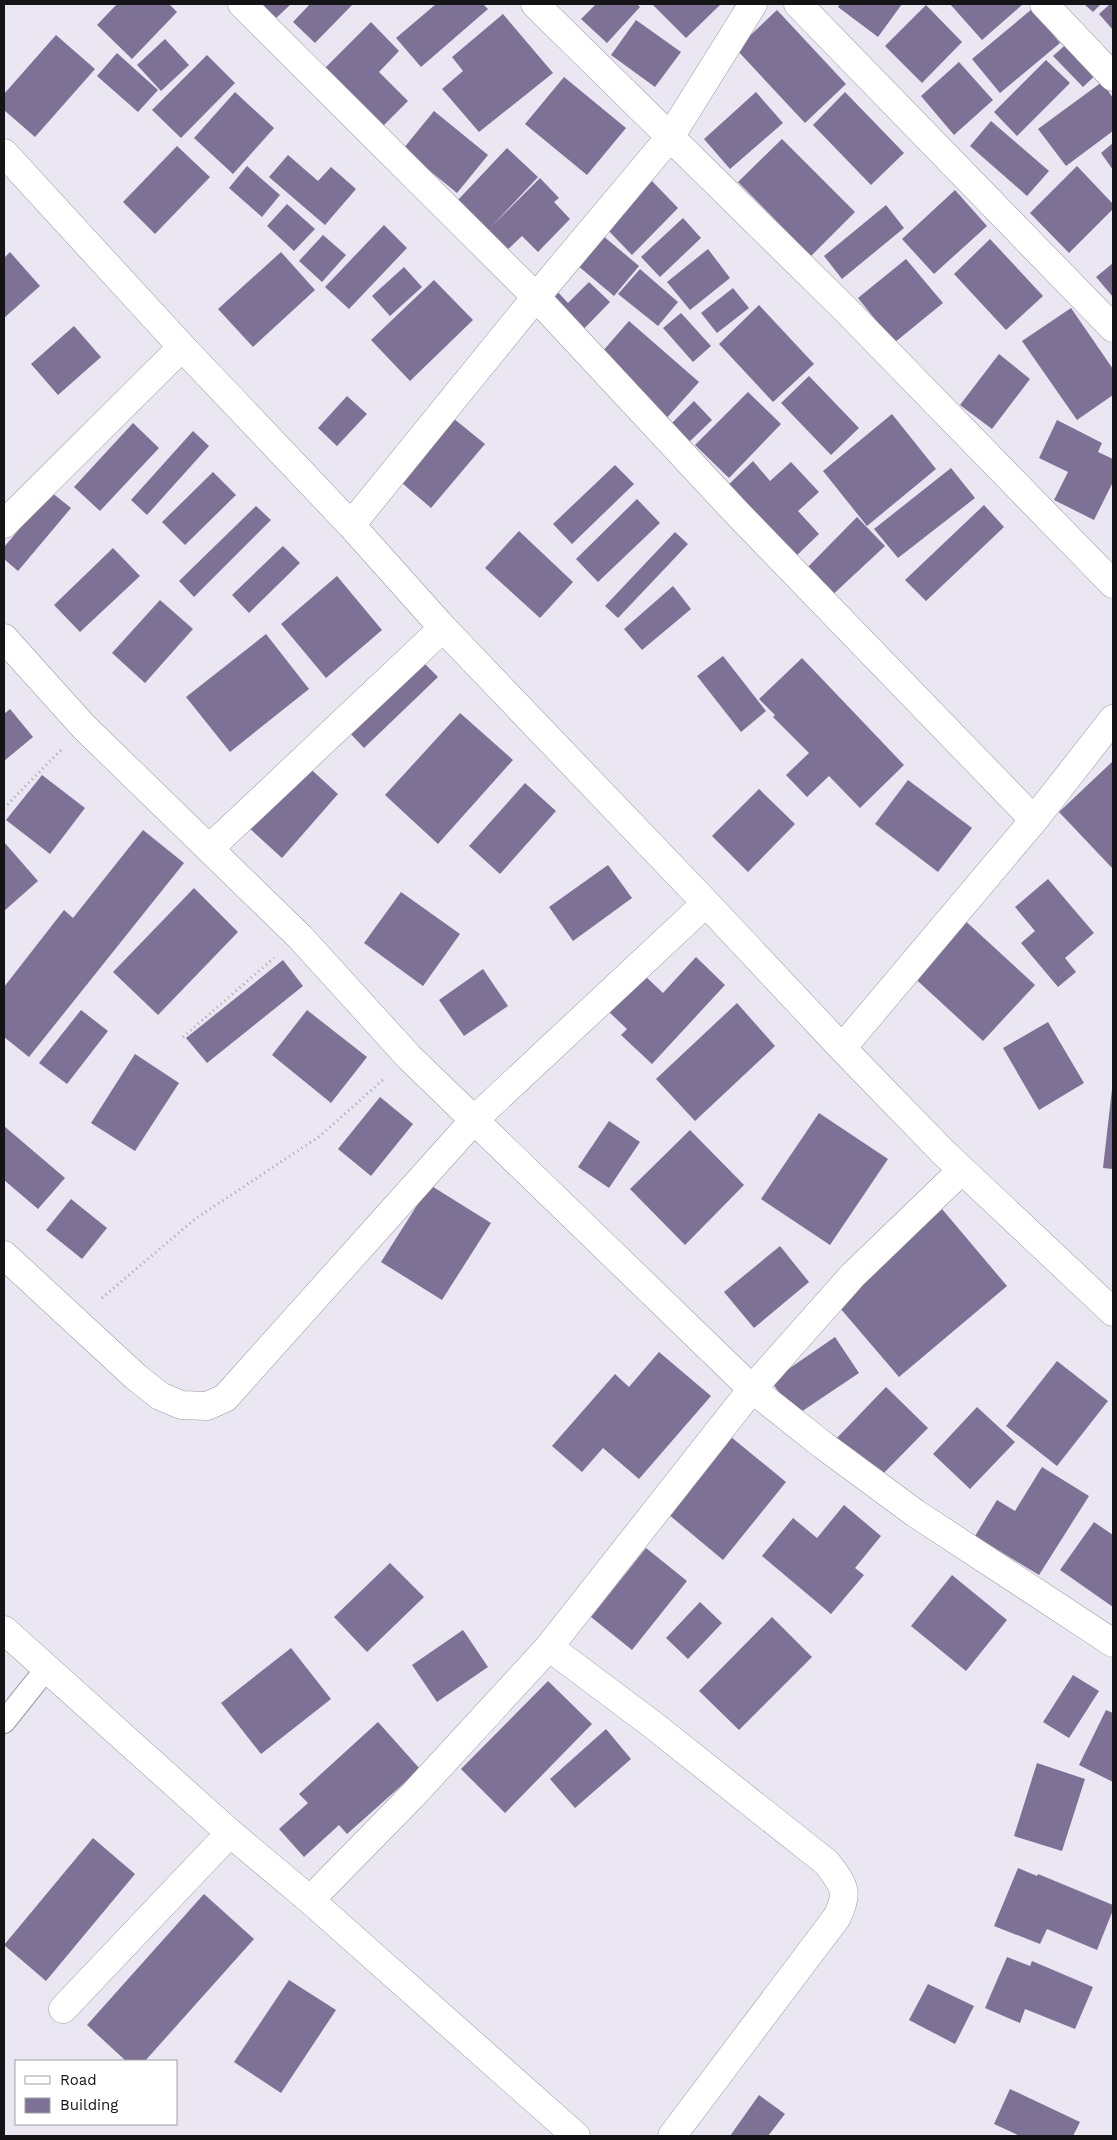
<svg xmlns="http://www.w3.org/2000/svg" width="1117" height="2140" font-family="'Work Sans',sans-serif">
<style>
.building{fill:#7d7196}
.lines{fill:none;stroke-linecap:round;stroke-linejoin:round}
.lane-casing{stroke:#9b98a2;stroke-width:24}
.street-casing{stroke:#9b98a2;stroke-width:29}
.path{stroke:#a4a2aa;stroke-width:3;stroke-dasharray:1 4;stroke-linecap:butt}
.lane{stroke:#fff;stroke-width:22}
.street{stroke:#fff;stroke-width:28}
</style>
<rect width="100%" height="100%" fill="#eae7f2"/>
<path class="building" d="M117 4H169L177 12 132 59 97 25Z
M257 4H291L273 21Z
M310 4H353L315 43 293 22Z
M436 4H483L488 9 421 67 396 38Z
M596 4H637L640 7 607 43 581 19Z
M652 4H721L686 38Z
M840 4H902L878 37 838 7Z
M950 4H1023L982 40Z
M1084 4H1101L1093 12Z
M1110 4H1113V30L1099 14Z
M926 5 962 42 922 83 885 46Z
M1032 9 1060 43 1000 93 972 59Z
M777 10 846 84 805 123 736 49Z
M503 14 553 73 479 132 442 89 463 71 452 57Z
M636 20 681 52 655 87 611 55Z
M371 22 399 51 379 72 408 101 382 127 324 69Z
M56 35 95 69 35 137 4 110V94Z
M165 39 189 65 161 91 137 65Z
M1072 39 1101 70 1083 87 1053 56Z
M117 53 158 90 138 112 97 76Z
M207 55 235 83 181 138 152 110Z
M1046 60 1070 83 1017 136 994 112Z
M959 62 993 100 954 135 921 96Z
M564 77 626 128 587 175 525 124Z
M1102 82 1113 98V131L1066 166 1038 129Z
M235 92 274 128 233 174 194 138Z
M756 92 783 123 730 169 704 139Z
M845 92 904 153 871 185 813 125Z
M434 111 488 155 457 193 403 149Z
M991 121 1049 171 1027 196 970 146Z
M782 139 855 212 811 256 738 182Z
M1113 143V170L1101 153Z
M177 146 210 177 155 234 123 202Z
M507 148 538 177 492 226 540 178 559 198 554 202 570 219 538 252 522 236 503 254 457 201Z
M288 155 318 181 331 167 356 189 325 225 269 177Z
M247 166 280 195 262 217 229 188Z
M1077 166 1113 204V209L1069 253 1030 213Z
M652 181 678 208 632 255 606 228Z
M955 190 987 226 934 274 902 239Z
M287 204 315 229 294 251 267 226Z
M886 205 904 228 842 279 824 256Z
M683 218 701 238 660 277 641 257Z
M384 225 407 248 349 309 325 287Z
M323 235 346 255 322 282 299 261Z
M602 235 639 266 614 296 577 265Z
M990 239 1043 296 1006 330 954 274Z
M708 249 730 278 690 310 667 282Z
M10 252 40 286 4 318V258Z
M281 252 315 290 253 347 218 309Z
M906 259 943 303 894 343 858 298Z
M1113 263V297L1096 277Z
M404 267 422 287 390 316 372 296Z
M640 269 678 302 658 326 618 294Z
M434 280 473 320 410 381 371 340Z
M589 282 610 302 575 338 542 304 556 290 568 303Z
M733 288 749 308 717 333 701 313Z
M759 305 814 364 773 402 719 344Z
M1071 308 1113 369V395L1077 420 1022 341Z
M681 313 711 346 693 362 663 328Z
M629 321 699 382 664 421 595 360Z
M74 326 101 357 58 395 31 364Z
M999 354 1030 379 992 429 960 405Z
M809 376 859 428 831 455 781 403Z
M748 392 781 424 729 478 695 445Z
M347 396 367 414 337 446 318 428Z
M694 401 712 420 687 444 669 426Z
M448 414 485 444 431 508 395 477Z
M892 414 936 469 867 526 823 471Z
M1057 420 1102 443 1098 452 1113 459V482L1094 520 1054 500 1068 472 1039 458Z
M133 423 159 448 100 511 74 487Z
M193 431 209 446 147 515 131 500Z
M753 461 770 481 791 462 819 492 798 511 819 534 792 560 725 488Z
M615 465 634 484 572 544 553 524Z
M951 468 975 498 898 558 874 529Z
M213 472 236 495 185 545 162 522Z
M51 492 71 508 18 571 4 559V547Z
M637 499 660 523 598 582 576 559Z
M984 505 1004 527 926 601 905 580Z
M256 506 271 520 194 597 179 581Z
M857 517 885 546 827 600 800 575Z
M519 531 573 582 540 618 485 568Z
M675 532 688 544 618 618 605 606Z
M283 546 300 563 249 613 232 595Z
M113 548 140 576 80 632 54 605Z
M337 576 382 630 326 678 281 624Z
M673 586 691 609 642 650 624 629Z
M160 600 193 629 145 683 112 653Z
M266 634 309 689 230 752 186 697Z
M723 656 766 711 741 732 697 676Z
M802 658 904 765 860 808 829 776 807 797 786 775 809 753 773 717 775 715 759 699Z
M422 661 438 677 364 748 349 732Z
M10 709 33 737 4 761V714Z
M460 713 513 760 438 844 385 795Z
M1113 761V869L1059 812Z
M304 763 338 794 282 858 248 827Z
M42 775 85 808 50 854 6 820Z
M908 780 972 828 938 872 875 824Z
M525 783 556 811 500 874 469 846Z
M759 789 795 824 748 872 712 836Z
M143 830 184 863 29 1057 4 1037V987L64 910 73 918Z
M4 842 38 881 4 911Z
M608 865 632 898 573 941 549 907Z
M1048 879 1094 933 1065 958 1076 972 1058 987 1021 943 1035 931 1015 907Z
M194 888 238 932 158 1015 113 972Z
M401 892 460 934 423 986 364 943Z
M960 916 1035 985 983 1041 908 972Z
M696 957 725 985 652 1064 621 1035 627 1029 609 1012 644 975 663 993Z
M283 960 303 986 207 1063 186 1038Z
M483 969 508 1006 464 1036 439 1000Z
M737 1003 775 1046 695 1121 656 1079Z
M81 1010 108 1031 67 1084 39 1063Z
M307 1010 367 1057 331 1103 272 1055Z
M1048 1022 1084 1083 1039 1110 1003 1048Z
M135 1054 179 1083 135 1151 91 1123Z
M1112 1089H1113V1169L1103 1168Z
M380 1097 413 1124 371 1176 338 1149Z
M819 1113 888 1159 830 1245 761 1199Z
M609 1121 640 1142 609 1188 578 1167Z
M4 1126 65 1178 38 1209 4 1180Z
M690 1130 744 1185 685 1245 630 1189Z
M430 1185 491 1223 442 1300 381 1262Z
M71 1199 107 1228 82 1259 46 1230Z
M942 1209 1007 1286 899 1377 834 1301Z
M780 1246 809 1282 754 1328 724 1292Z
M835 1337 859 1373 795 1416 771 1381Z
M659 1352 711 1396 639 1479 603 1448 582 1472 552 1446 615 1374 629 1387Z
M1057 1361 1108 1401 1057 1466 1006 1426Z
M886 1387 928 1428 877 1480 835 1440Z
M977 1407 1015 1442 970 1489 933 1454Z
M731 1437 786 1482 723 1560 668 1514Z
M1042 1467 1089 1496 1039 1575 975 1536 997 1500 1015 1511Z
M844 1505 881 1536 855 1568 864 1575 831 1614 762 1556 793 1518 817 1538Z
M1094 1522 1113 1535V1607L1060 1570Z
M646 1548 687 1581 632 1650 591 1617Z
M390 1563 424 1597 367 1652 334 1617Z
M952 1575 1007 1620 966 1671 911 1626Z
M700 1602 722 1623 688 1659 666 1638Z
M772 1617 812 1657 739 1730 699 1691Z
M463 1630 488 1667 437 1702 412 1665Z
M291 1648 331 1699 261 1754 221 1703Z
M1073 1675 1099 1691 1069 1738 1043 1722Z
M548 1681 592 1724 505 1813 461 1769Z
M1106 1710 1113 1713V1782L1079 1765Z
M378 1722 420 1769 347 1834 339 1825 304 1857 279 1829 308 1803 299 1794Z
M606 1729 631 1759 575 1808 550 1779Z
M1037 1763 1085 1779 1062 1851 1014 1836Z
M93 1838 135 1874 46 1981 4 1945Z
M1018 1868 1037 1876 1038 1874 1113 1905V1910L1097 1950 1047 1929 1040 1944 994 1926Z
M204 1894 254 1939 145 2061H126L87 2025Z
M1007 1957 1030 1966 1032 1961 1093 1987 1075 2029 1025 2009 1020 2023 985 2008Z
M289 1980 336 2010 281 2093 234 2062Z
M928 1984 974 2006 955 2044 909 2020Z
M1010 2089 1080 2122 1073 2136H1020L994 2124Z
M759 2095 785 2114 768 2136H730Z"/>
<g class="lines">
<g class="lane-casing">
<path id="lane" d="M4 1722 47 1668"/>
</g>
<g class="street-casing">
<path id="street" d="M242 4 536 297 736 512 1034 820
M535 4 846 310 1113 584
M798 4 1113 328
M1044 4 1113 77
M4 153 182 347 351 525 443 628 706 903 842 1048 943 1152 1113 1312
M4 524 182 347
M351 525 536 297 670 137 753 4
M4 638 84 727 300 937 409 1057 752 1389 824 1446 915 1513 1113 1643
M210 848 443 628
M842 1048 1034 820 1113 719
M4 1255 136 1377 160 1396 181 1405 207 1406 225 1398 475 1119 706 903
M4 1630 230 1833 310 1900 576 2136
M310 1900 413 1795 549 1647
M63 2009 230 1833
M672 2136 837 1917C850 1890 843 1885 827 1863L653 1725 549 1647 752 1389 853 1275 962 1170"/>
</g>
<path class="path" d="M4 808 61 750
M183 1037 274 958
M102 1298 195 1219 320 1136 385 1078"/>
<use href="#lane" class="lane"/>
<use href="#street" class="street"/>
</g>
<rect width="1117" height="2140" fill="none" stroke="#141316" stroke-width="10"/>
<rect x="15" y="2060" width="162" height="65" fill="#ffffff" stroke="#a1a1a2"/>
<rect x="25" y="2076" width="25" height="8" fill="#ffffff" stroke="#a1a1a2"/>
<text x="60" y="2085" font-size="15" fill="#141316">Road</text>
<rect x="25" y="2098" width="25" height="15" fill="#7d7196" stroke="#a1a1a2"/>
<text x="60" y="2110" font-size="15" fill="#141316">Building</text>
</svg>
